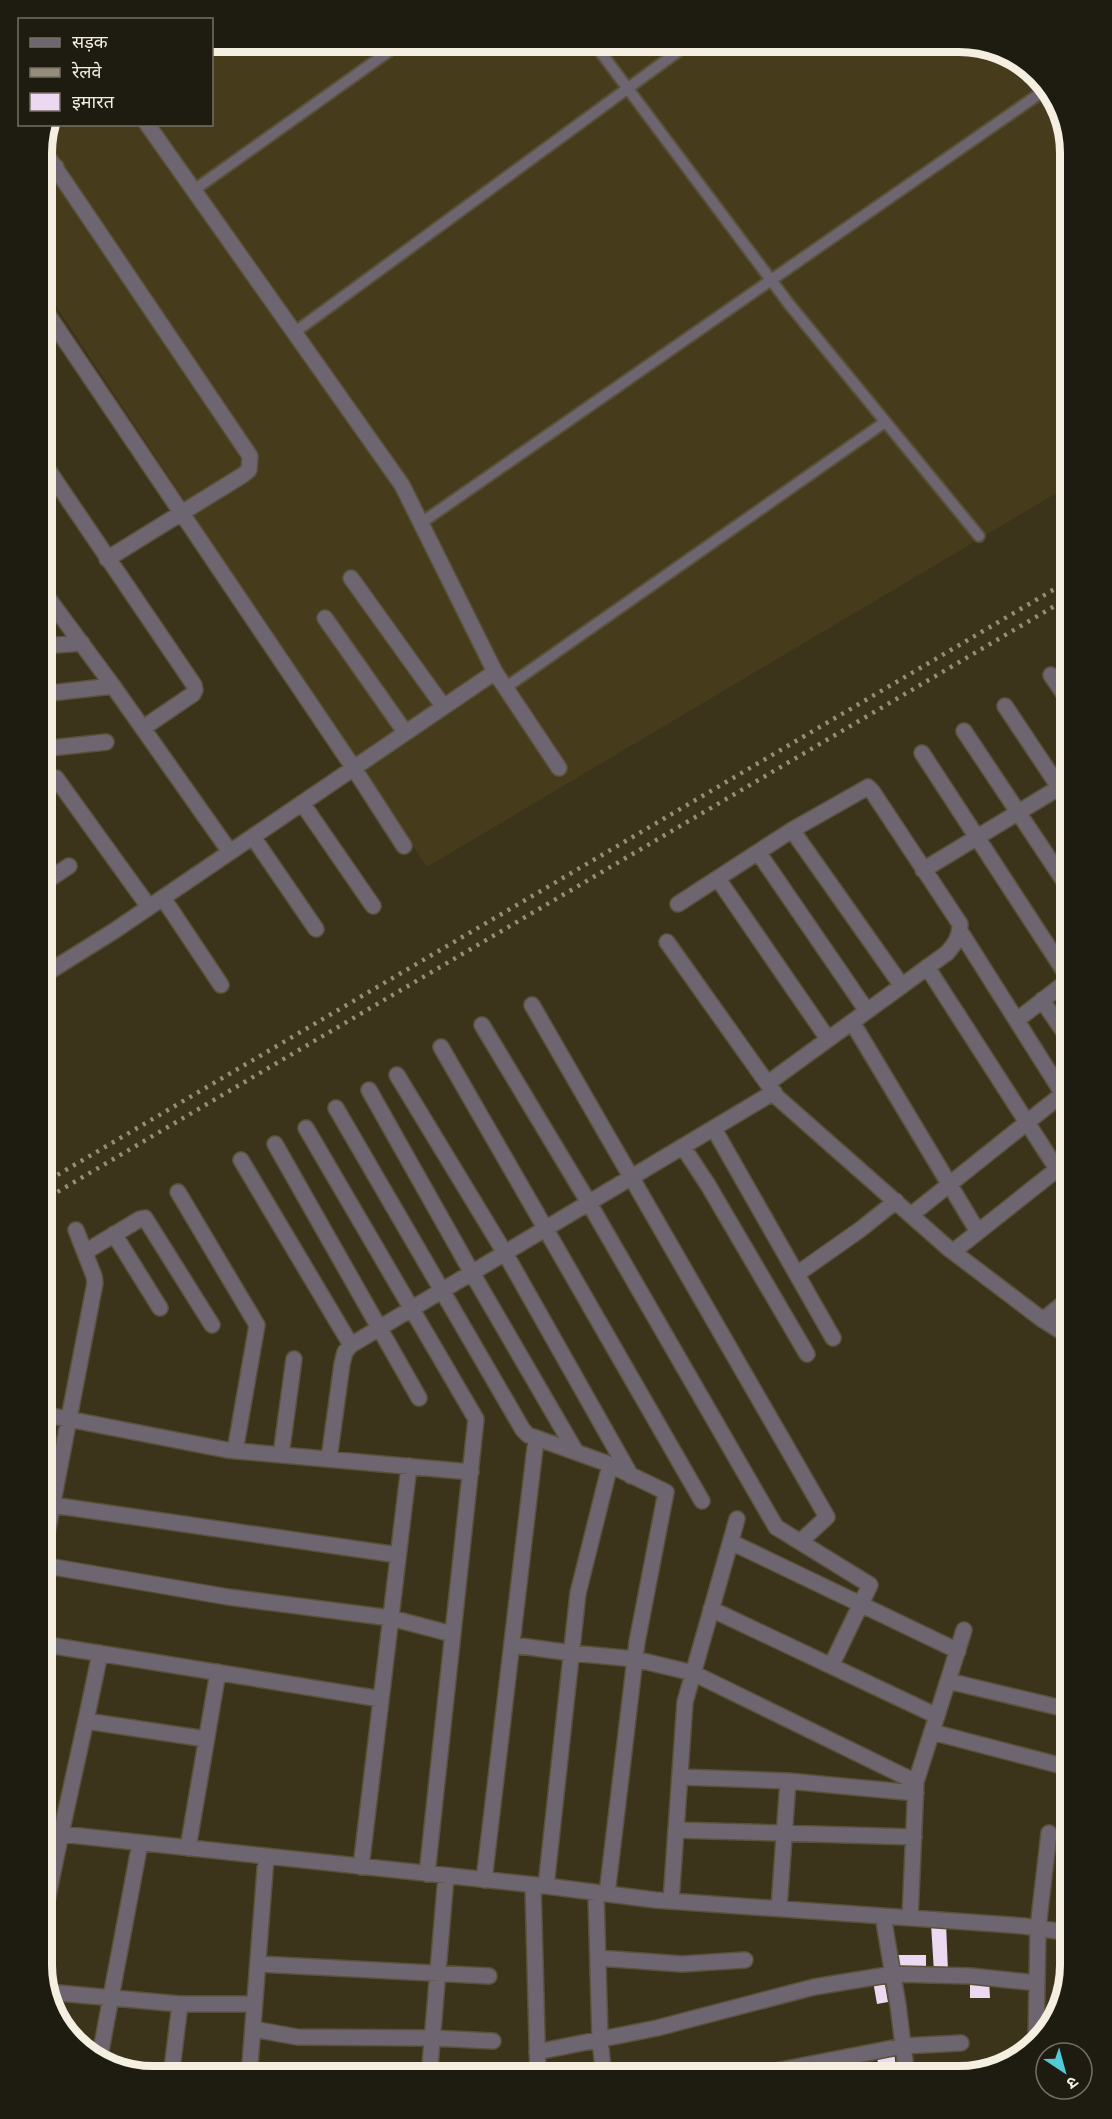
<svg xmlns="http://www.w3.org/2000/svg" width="1112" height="2119" font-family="'Alegreya Sans','Noto Sans Devanagari',sans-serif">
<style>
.built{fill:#463b1b}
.building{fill:#edd8f1}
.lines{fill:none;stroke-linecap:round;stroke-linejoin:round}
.service-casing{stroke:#59513a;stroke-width:14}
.minor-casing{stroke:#59513a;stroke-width:18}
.service{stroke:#6d656f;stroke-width:10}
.minor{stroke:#6d656f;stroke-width:15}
.rail{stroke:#948d79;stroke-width:4.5;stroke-dasharray:3 6;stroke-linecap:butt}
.rim{fill:none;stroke:#f4efe0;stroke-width:8}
</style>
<rect width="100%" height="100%" fill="#3b331a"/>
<path class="built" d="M212 42H966L1021 61 1061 110 1070 153V485L427 867 42 285V146L52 125 212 124Z"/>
<path class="building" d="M946 1923 948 1971 934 1972 931 1924Z
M1062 1940 1070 1941 1069 1967 1058 1966Z
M895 1955H926V1972L895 1973Z
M884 1979 888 2002 877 2004 873 1981Z
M970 1980H989L990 1998H970Z
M894 2051 897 2077H879L877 2053Z"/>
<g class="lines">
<g class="service-casing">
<path id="service" d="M593 42 789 304 979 536
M194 190 402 42
M295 332 691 42
M421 523 1045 90
M505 688 885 422"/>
</g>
<g class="minor-casing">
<path id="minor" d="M147 124 402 485 495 672 559 768
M42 148 250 456 249 470 243 475 107 559
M42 177 56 167
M42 306 353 767 404 846
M42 461 194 685 195 690 193 694 143 728
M351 578 443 706
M42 590 113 686 230 852
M325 618 405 732
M42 646 82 643
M1051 675 1070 703
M42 694 113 686
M1005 706 1059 787
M964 731 1070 890
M42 749 106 742
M922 753 1070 980
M56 778 149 907
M302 803 373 906
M792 830 902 986
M253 837 316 929
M758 852 867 1011
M923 870 1070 781
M718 879 828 1039
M42 884 69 866
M163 898 221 985
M678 904 792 830 868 787 872 791 960 924C960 937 955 944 947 953L768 1083
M960 931 1063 1094
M667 942 777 1097 948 1248 1043 1320 1070 1337
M927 967 1057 1169
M42 976 114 931 495 672
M1042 1000 1070 1041
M532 1005 827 1517 800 1542
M1017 1020 1070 979
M852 1022 978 1232
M482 1025 589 1203 776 1527 870 1585 831 1666
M441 1047 702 1501
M397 1075 505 1253 631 1476
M369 1090 472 1273 576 1452
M336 1108 523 1430 528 1435 606 1463 666 1492 637 1642 607 1894
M306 1128 476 1419 427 1874
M714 1129 833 1338
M275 1144 419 1398
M683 1147 708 1185 807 1354
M241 1160 351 1345
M178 1192 257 1325 235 1451
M911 1215 1070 1088
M114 1234 160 1308
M954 1251 1070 1159
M85 1252 140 1219 145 1218 212 1325
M797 1274 861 1229 896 1201
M1043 1320 1070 1298
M42 1414 227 1450 471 1472
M281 1455 294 1359
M329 1459 342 1364 345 1352 351 1345 774 1092
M52 1505 398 1555
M731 1542 958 1651
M42 1559 95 1283 94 1276 76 1230
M42 1565 228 1597 391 1618 452 1634
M711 1609 937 1716
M42 1644 381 1699
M513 1645 572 1653 635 1659 693 1673 916 1782
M948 1681 1070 1710
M86 1721 206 1739
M932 1732 1070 1768
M680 1777 788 1781 916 1793
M676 1830 914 1837
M42 1832 554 1887 655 1900 1024 1926 1070 1933
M188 1848 218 1672
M361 1867 409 1466
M484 1880 536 1439
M533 1885 538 2077
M546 1886 578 1593 610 1465
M596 1893 600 2040 604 2077
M671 1901 685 1702 737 1519
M779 1908 788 1781
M883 1916 898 2005 907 2077
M910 1918 916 1782 964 1630
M42 1927C59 1835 82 1744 100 1653
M598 1958 682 1964 745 1960
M258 1964 489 1976
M47 1992 180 2004H254
M253 2029 297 2037 433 2038 493 2041
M1036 2040 1038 1928 1049 1833
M537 2052 657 2028 814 1987 893 1974 971 1976 1037 1983
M99 2061 140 1843
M171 2077 180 2004
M249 2077 266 1857
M429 2077 446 1876
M745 2077 903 2046 961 2043"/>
</g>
<use href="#service" class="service"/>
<use href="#minor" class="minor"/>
<path class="rail" d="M42 1184 1070 580
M42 1201 1070 597"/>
</g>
<path d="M0 0H1112V2119H0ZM153 52H959A101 101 0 0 1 1060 153V1965A101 101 0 0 1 959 2066H153A101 101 0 0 1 52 1965V153A101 101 0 0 1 153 52Z" fill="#1e1b10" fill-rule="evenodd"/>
<path class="rim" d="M153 52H959A101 101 0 0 1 1060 153V1965A101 101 0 0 1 959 2066H153A101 101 0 0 1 52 1965V153A101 101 0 0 1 153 52Z"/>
<rect x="18" y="18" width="195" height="108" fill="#1e1b10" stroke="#747063" stroke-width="1.5"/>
<rect x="30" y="38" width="30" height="9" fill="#6d656f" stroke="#747063" stroke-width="1.5"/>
<text x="72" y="48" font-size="18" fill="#f4efe0">सड़क</text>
<rect x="30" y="68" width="30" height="9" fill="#948d79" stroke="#747063" stroke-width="1.5"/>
<text x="72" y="78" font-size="18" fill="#f4efe0">रेलवे</text>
<rect x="30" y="93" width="30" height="18" fill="#edd8f1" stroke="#747063" stroke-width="1.5"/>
<text x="72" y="108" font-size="18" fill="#f4efe0">इमारत</text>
<g transform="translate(1064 2071) rotate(144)"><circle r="28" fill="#1e1b10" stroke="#747063" stroke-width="1.5"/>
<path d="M0-4.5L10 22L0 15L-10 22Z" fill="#52cbd7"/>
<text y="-9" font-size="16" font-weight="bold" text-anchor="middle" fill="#f4efe0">उ</text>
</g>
</svg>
